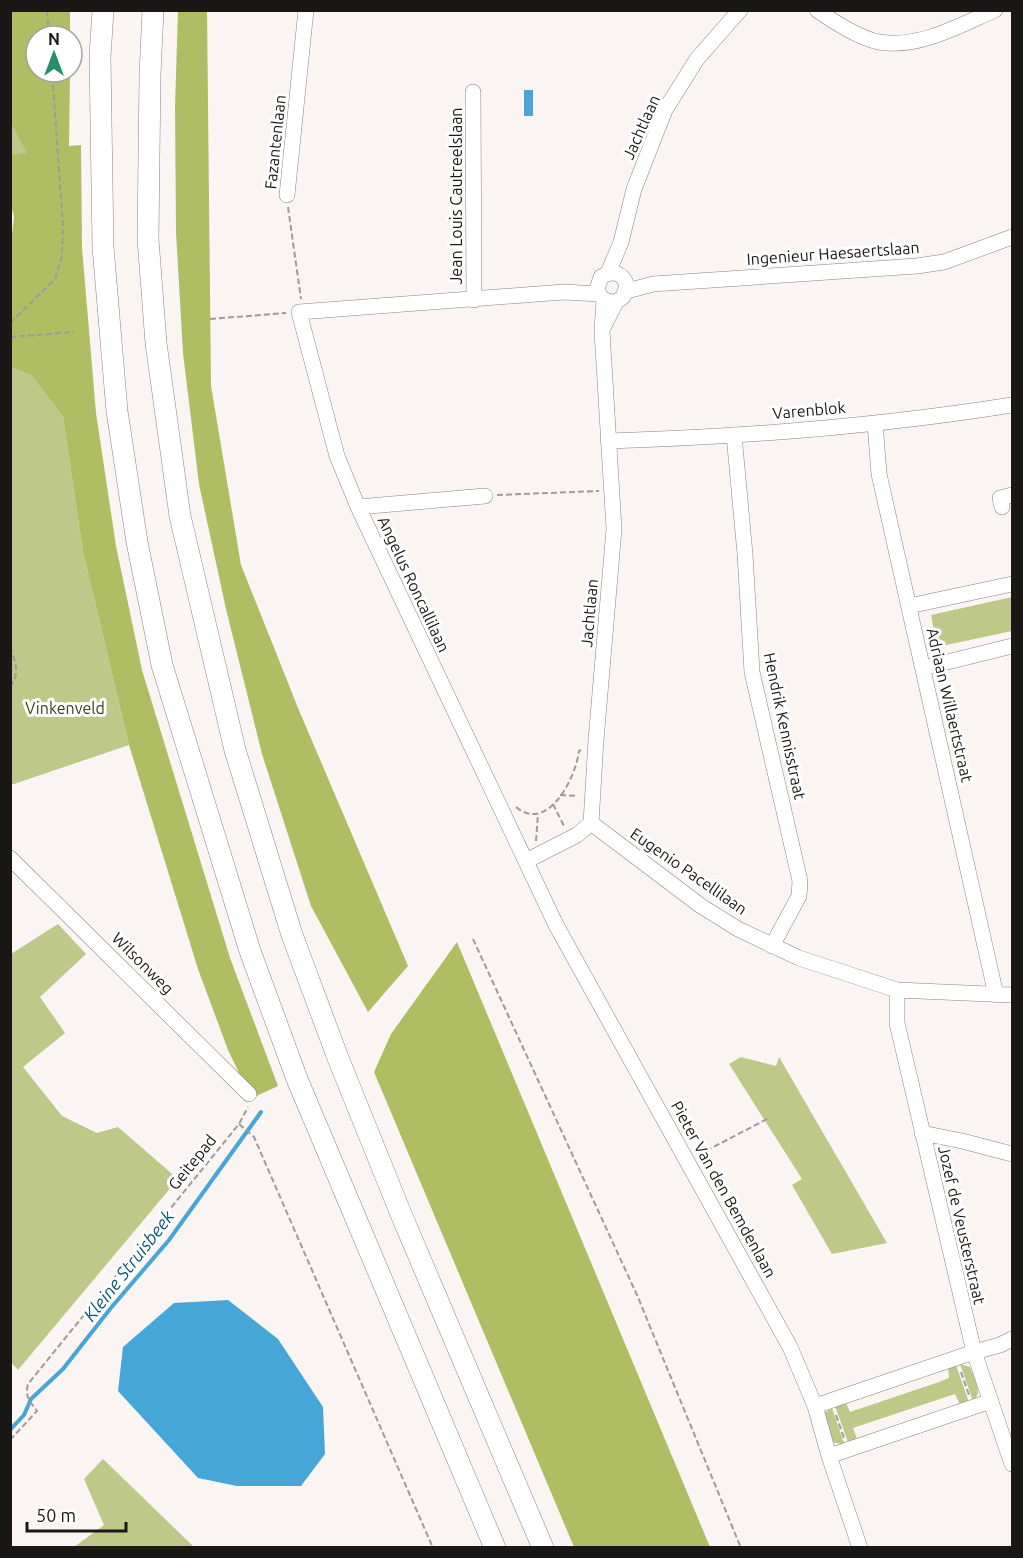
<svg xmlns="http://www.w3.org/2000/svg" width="1023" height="1558" font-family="Ubuntu,sans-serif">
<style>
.green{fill:#bec989}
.forest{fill:#afbd63}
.water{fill:#46a6d8}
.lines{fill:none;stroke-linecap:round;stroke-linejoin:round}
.stream{stroke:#46a6d8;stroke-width:4}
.minor-casing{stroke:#898482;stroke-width:16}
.highway-casing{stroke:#898482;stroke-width:22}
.path{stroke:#a09b9a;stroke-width:2;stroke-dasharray:6 3;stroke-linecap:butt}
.minor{stroke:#fff;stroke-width:15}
.highway{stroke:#fff;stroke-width:21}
.labels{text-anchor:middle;stroke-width:6;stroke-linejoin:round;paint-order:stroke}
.street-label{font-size:16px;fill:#1a1817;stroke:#fff}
.park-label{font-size:16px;fill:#3b401a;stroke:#fff}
.water-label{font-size:18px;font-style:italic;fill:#0e597b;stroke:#fff}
</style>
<rect width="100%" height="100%" fill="#faf4f2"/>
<path class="green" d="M11 124 28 154 11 155Z
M11 368 31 375 63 417 83 552 129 745 11 785Z
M1012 597V631L937 647 931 615Z
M58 924 86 954 40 997 65 1033 23 1067 62 1116 97 1133 118 1127 178 1179 18 1370 10 1361 11 954Z
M741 1057 776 1066 779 1057 887 1243 832 1254 792 1185 802 1179 729 1064Z
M960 1364 970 1367C974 1378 984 1392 973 1401Z
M956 1365 969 1402 960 1405 955 1394 853 1428 857 1439 848 1442 835 1406 846 1403 850 1412 939 1382 949 1378 948 1367Z
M832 1408 844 1443 841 1444 832 1442 824 1413Z
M103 1459 194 1547H74L104 1525 84 1479Z"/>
<path class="forest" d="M11 11H70V36H36V72H70L69 146 81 145 82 248 96 413 116 546 142 670 230 958 278 1086 254 1097 245 1085 228 1050 198 969 129 745 83 552 63 417 31 375 11 368 10 254 14 216 11 206V155L27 153 11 124Z
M178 11H207L211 386 241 565 298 708 408 966 368 1012 311 906 262 754 226 609 199 484 183 353 176 232 175 107Z
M457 942 710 1547H574L374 1072 391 1034Z"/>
<path class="water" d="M524 90H533V116H524Z
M228 1300 278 1339 323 1407 325 1454 301 1486H237L198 1478 118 1391 123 1347 174 1303Z"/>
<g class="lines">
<path class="stream" d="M10 1430 24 1415 31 1399 63 1369 110 1309 169 1240 261 1112"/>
<g class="minor-casing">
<path id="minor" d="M817 10C832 21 861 39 879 42 919 49 960 25 995 10
M473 92 474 300
M287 195 306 10
M608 273 621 242 634 189 665 110 697 59 740 10
M627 291 653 284 917 266 944 262 1012 237
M599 294 564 292 299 312 337 456 358 507 556 925 790 1347 815 1406 829 1456 860 1548
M604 326 616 302 623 297 627 286C623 272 612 270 601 277L597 289C600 299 606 302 616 302
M875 423 879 474 996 995
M734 435 745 554 752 672 800 881 799 896 772 946
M608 441C743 437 879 426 1012 405
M358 507 485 496
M1002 507 1000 498 1012 495
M909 606 1012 584
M923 668 1012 646
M591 823 701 906 738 929 799 958 897 990 1012 995
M10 858 249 1094
M526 861 577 835 591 823 596 740 614 529 602 331 604 300
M897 990V1023L974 1352 1012 1464
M922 1133 962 1141 1012 1154
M815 1406 974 1352 1000 1345 1012 1339
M829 1456 991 1401"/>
</g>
<g class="highway-casing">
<path id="highway" d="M103 10 100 57 103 247 117 411 137 542 162 665 250 951 297 1079 495 1548
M153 10 150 75 148 239 156 343 180 516 235 750 292 935 338 1058 401 1214 543 1548"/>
</g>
<path class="path" d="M47 10 49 36
M288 207 301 299
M210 319 286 313
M10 323 55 279 62 256 63 225 52 72
M10 337 74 332
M497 495 599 491
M10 647C15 660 21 675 10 686
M560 795 578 796
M553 804 564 826
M516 807C548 834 576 777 579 751L581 750
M536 841 538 814
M473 939 637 1295 741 1548
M239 1124 254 1137 433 1548
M698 1155 769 1118
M961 1372 969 1395
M836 1415 844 1438
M10 1440 37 1411C29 1400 25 1397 28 1384L239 1124 248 1107"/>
<use href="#minor" class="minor"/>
<use href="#highway" class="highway"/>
</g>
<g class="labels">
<g class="street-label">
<text transform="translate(641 127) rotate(-66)" y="6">Jachtlaan</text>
<text transform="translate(275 142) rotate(-84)" y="6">Fazantenlaan</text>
<text transform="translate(456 196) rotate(-90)" y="6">Jean Louis Cautreelslaan</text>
<text transform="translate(833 253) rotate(-4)" y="6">Ingenieur Haesaertslaan</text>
<text transform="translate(809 410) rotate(-5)" y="6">Varenblok</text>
<text transform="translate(414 584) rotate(65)" y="6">Angelus Roncallilaan</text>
<text transform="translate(589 613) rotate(-85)" y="6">Jachtlaan</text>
<text transform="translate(950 705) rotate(77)" y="6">Adriaan Willaertstraat</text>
<text transform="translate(785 726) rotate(78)" y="6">Hendrik Kennisstraat</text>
<text transform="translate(689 871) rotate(35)" y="6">Eugenio Pacellilaan</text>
<text transform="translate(143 963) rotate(45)" y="6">Wilsonweg</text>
<text transform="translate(192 1162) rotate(-51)" y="6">Geitepad</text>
<text transform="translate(724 1189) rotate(61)" y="6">Pieter Van den Bemdenlaan</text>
<text transform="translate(962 1225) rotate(77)" y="6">Jozef de Veusterstraat</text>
</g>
<g class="park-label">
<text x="65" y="714">Vinkenveld</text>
</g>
<g class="water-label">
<text transform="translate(129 1266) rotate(-52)" y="6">Kleine Struisbeek</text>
</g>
</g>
<rect width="1023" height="1558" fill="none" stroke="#1a1817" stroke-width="24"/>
<g transform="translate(54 54)"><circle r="28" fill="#ffffff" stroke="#a3a3a2" stroke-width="1.5"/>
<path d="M0-4.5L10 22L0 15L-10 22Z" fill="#288e6a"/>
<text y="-9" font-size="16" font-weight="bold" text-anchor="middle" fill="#1a1817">N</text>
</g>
<path d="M27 1522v9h99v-9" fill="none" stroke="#1a1817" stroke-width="3"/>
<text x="36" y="1522" font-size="18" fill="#1a1817" stroke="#ffffff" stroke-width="4.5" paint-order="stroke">50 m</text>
</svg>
